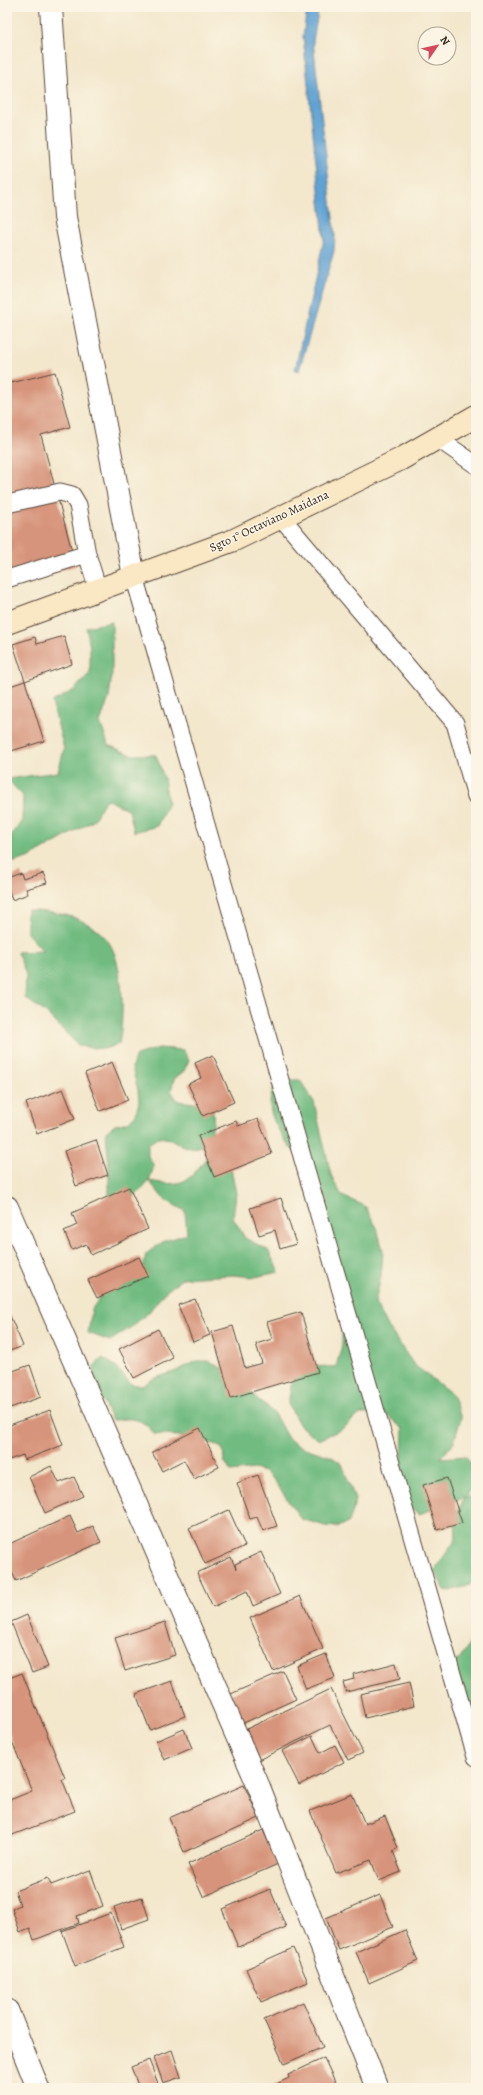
<svg xmlns="http://www.w3.org/2000/svg" width="483" height="2095" font-family="Alegreya,serif">
<style>
.forest{fill:#71bb81;stroke:#567250}
.water{fill:#5fa2d3;stroke:#4d6678}
.building{fill:#d7947b}
.lines{fill:none;stroke-linecap:round;stroke-linejoin:round}
.lane-casing{stroke:#574638;stroke-width:19}
.street-casing{stroke:#574638;stroke-width:24}
.secondary-casing{stroke:#574638;stroke-width:24}
.lane{stroke:#fff;stroke-width:17}
.street{stroke:#fff;stroke-width:22}
.secondary{stroke:#fae7c3;stroke-width:22}
.labels{text-anchor:middle;stroke-width:3;stroke-linejoin:round;paint-order:stroke}
.street-label{font-size:12px;fill:#3b2a1e;stroke:#fcf5e5}
</style>
<rect width="100%" height="100%" fill="#fcf5e5"/>
<filter id="ink" filterUnits="userSpaceOnUse"><feTurbulence type="fractalNoise" baseFrequency=".025" numOctaves="2"/><feDisplacementMap in="SourceGraphic" scale="8" xChannelSelector="R" yChannelSelector="G"/><feConvolveMatrix kernelMatrix="1 2 1 2 8 2 1 2 1" color-interpolation-filters="sRGB"/></filter>
<filter id="wash" filterUnits="userSpaceOnUse"><feTurbulence type="fractalNoise" baseFrequency=".012" numOctaves="4" result="noise"/><feDisplacementMap in="SourceGraphic" scale="16" xChannelSelector="R" yChannelSelector="G"/><feGaussianBlur stdDeviation="0.9" result="paint"/><feColorMatrix in="noise" values="0 0 0 0 0 0 0 0 0 0 0 0 0 0 0 0 0 1.4 0 .05"/><feComposite in="paint" operator="in"/></filter>
<g filter="url(#wash)">
<rect width="100%" height="100%" fill="#f3e7cc"/>
<path class="forest" d="M112 622V673L109 698 100 722 108 745 132 755H156L164 778 168 803 157 826 134 832 129 810 106 799 93 821 30 857 8 864 9 840 22 820 23 796 7 779 58 772 64 749 52 702 74 690 90 673V648L86 627Z
M27 910C42 912 60 912 75 918 89 923 106 934 112 948 124 973 124 1018 119 1044L104 1049 79 1046 45 1012 25 998 26 974 17 952 43 951 27 933Z
M159 1048 183 1050 189 1060 184 1071 174 1079 171 1091 178 1101 203 1104 213 1112C214 1126 212 1134 203 1146L192 1148 181 1145 171 1139 159 1137 148 1144V1156L154 1166 149 1181C182 1187 187 1184 207 1157L231 1168 236 1193 233 1218 245 1238 268 1250 279 1272 255 1277 232 1275 183 1278 164 1293 149 1312 130 1328 110 1341 88 1333 92 1309 105 1289 141 1277 146 1254 164 1241 187 1234 185 1211 164 1199 149 1181C133 1200 133 1198 109 1197V1167L106 1132 115 1125 128 1122 136 1114 139 1102 138 1090 132 1067 136 1055Z
M276 1080H300L314 1102 331 1175 342 1196 365 1206 377 1228 383 1251 381 1277 375 1302 386 1324 414 1365 452 1394 461 1418 454 1442 441 1458 465 1456C479 1475 479 1477 466 1497L476 1498V1577L470 1585 446 1592 434 1571 456 1539 455 1517 465 1497 419 1514 400 1501C400 1477 403 1453 403 1429L386 1414H360L342 1429 319 1440 300 1426 288 1404 292 1381 312 1366 336 1367 342 1345V1320L303 1162C290 1148 269 1122 270 1102 271 1095 274 1087 276 1080Z
M103 1358 114 1365 131 1384 142 1386 153 1379 176 1371 197 1361H210L231 1374 249 1389 257 1399 267 1406 275 1415 287 1437 296 1445 332 1457 342 1464 355 1499 353 1511 348 1523 337 1527 325 1526 301 1519 274 1480 265 1472 254 1469 231 1472 224 1461 223 1449C203 1436 176 1436 154 1434 142 1417 131 1417 112 1421L93 1379 94 1366Z
M476 1634V1767L466 1718 448 1676Z"/>
<path class="water" d="M307 7H319L313 41 335 236 334 251 299 371 295 370 324 239 303 36Z"/>
<g id="blocks">
<path class="building" d="M55 372 70 427 41 435 76 566 7 584V384Z
M64 636 72 664 25 681 13 644 35 637 37 644Z
M25 681 44 741 11 751 7 737V687Z
M21 873 23 879 43 873 47 883 26 889 28 894 12 900 7 885V878Z
M213 1055 234 1102 203 1116 188 1084 201 1078 195 1063Z
M112 1062 128 1100 100 1111 85 1073Z
M63 1089 75 1119 37 1134 26 1103Z
M258 1119 272 1154 214 1177 198 1136 236 1121 238 1126Z
M96 1140 108 1175 76 1186 64 1151Z
M129 1187 148 1229 91 1255 86 1244 72 1250 64 1231 77 1225 72 1213Z
M281 1198 296 1244 280 1249 275 1230 259 1235 250 1208Z
M139 1257 148 1276 97 1298 88 1280Z
M195 1299 210 1335 193 1342 178 1305Z
M7 1309 23 1346 7 1352Z
M301 1312 318 1372 231 1398 212 1332 233 1326 245 1368 262 1363 256 1344 272 1339 267 1322Z
M158 1329 173 1358 134 1378 119 1349Z
M30 1365 41 1397 7 1409V1373Z
M50 1410 63 1445 24 1460 23 1455 9 1460 7 1455V1426Z
M200 1428 219 1467 194 1479 184 1460 162 1471 152 1452Z
M51 1466 59 1483 74 1477 83 1496 45 1513 29 1477Z
M258 1475 277 1526 263 1531 257 1517 250 1519 237 1483Z
M447 1478 462 1523 437 1530 423 1485Z
M229 1510 245 1546 205 1564 189 1528Z
M70 1516 78 1533 93 1526 101 1542 16 1581 7 1562V1545Z
M261 1552 280 1594 253 1606 247 1591 213 1607 197 1573 231 1557 236 1569 235 1564Z
M300 1596 323 1649 273 1671 250 1618Z
M27 1615 48 1667 32 1673 11 1622Z
M165 1622 175 1655 125 1671 115 1638Z
M326 1654 335 1678 306 1689 297 1666Z
M396 1663 400 1679 346 1692 343 1682 354 1679 353 1674Z
M283 1671 296 1699 237 1726 224 1697Z
M22 1673 65 1778 62 1779 75 1811 7 1837V1801L32 1791 7 1729V1679Z
M172 1681 185 1716 150 1730 136 1694Z
M409 1683 414 1706 365 1718 360 1694Z
M331 1689 363 1753 348 1760 330 1725 252 1763 238 1733Z
M184 1729 192 1748 164 1760 156 1741Z
M312 1736 320 1753 335 1745 344 1762 299 1785 282 1751Z
M244 1785 259 1818 184 1852 169 1818Z
M352 1794 365 1824 385 1816 398 1848 393 1851 401 1872 379 1881 371 1860 336 1873 310 1811Z
M263 1830 278 1864 203 1897 188 1864Z
M90 1870 103 1906 77 1916 79 1923 34 1940 30 1928 20 1932 12 1909 20 1905 15 1891 48 1878 51 1885Z
M270 1889 286 1927 238 1947 222 1909Z
M380 1895 393 1927 339 1950 326 1918Z
M142 1897 149 1919 121 1929 114 1907Z
M111 1913 124 1947 75 1966 62 1931Z
M405 1930 418 1961 369 1983 356 1952Z
M293 1948 308 1982 261 2002 246 1969Z
M303 2002 323 2047 284 2064 264 2020Z
M172 2050 181 2077 163 2083 154 2057Z
M324 2058 338 2088H268L289 2078 288 2075Z
M149 2060 159 2086 139 2088 131 2067Z"/>
</g>
</g>
<g filter="url(#ink)">
<use href="#blocks" fill-opacity="0" stroke="#574638" stroke-width="1"/>
<g class="lines">
<g class="lane-casing">
<path id="lane" d="M437 438 476 465
M7 504 60 492 72 495 78 505 87 554
M281 517 455 723 476 796
M134 576 476 1757
M7 579 87 554 98 590"/>
</g>
<g class="street-casing">
<path id="street" d="M51 7 65 217 134 576
M7 1207 259 1787 377 2088
M7 2010 38 2088"/>
</g>
<g class="secondary-casing">
<path id="secondary" d="M7 623 234 540 401 459 476 416"/>
</g>
<use href="#lane" class="lane"/>
<use href="#street" class="street"/>
<use href="#secondary" class="secondary"/>
</g>
</g>
<g class="labels">
<g class="street-label">
<text transform="translate(269 521) rotate(-25)" y="4">Sgto 1° Octaviano Maidana</text>
</g>
</g>
<rect width="483" height="2095" fill="none" stroke="#fcf5e5" stroke-width="24"/>
<g transform="translate(437 46) rotate(56)"><circle r="19" fill="#fcf5e5" stroke="#afa495"/>
<path d="M0-3L7 15L0 10L-7 15Z" fill="#d1495b"/>
<text y="-6" font-size="11" font-weight="bold" text-anchor="middle" fill="#3b2a1e">N</text>
</g>
</svg>
